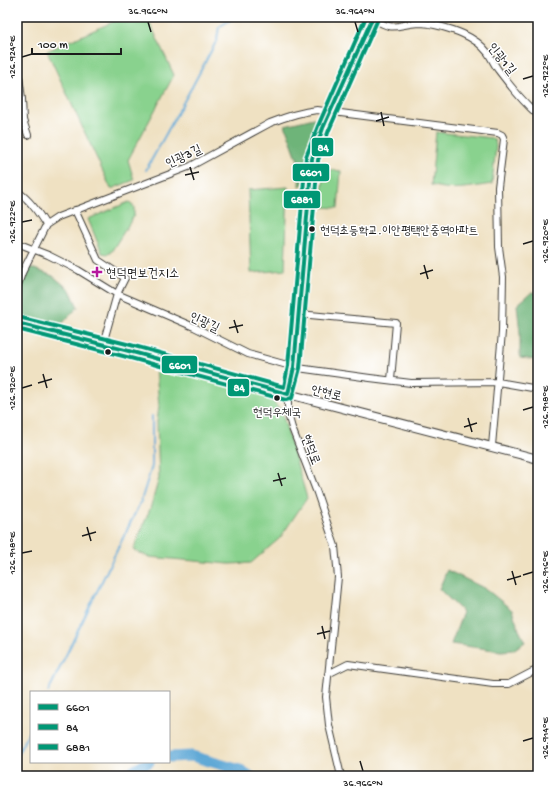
<svg xmlns="http://www.w3.org/2000/svg" width="555" height="793" font-family="'Gochi Hand','Poor Story',sans-serif">
<style>
.green{fill:#89d28e;stroke:#527755}
.forest{fill:#6eb479;stroke:#45684a}
.lines{fill:none;stroke-linecap:round;stroke-linejoin:round}
.stream{stroke:#5fa8d6;stroke-width:2}
.river{stroke:#5fa8d6;stroke-width:11}
.minor-casing{stroke:#3c3a35;stroke-width:8}
.major-casing{stroke:#3c3a35;stroke-width:10}
.minor{stroke:#fff;stroke-width:6}
.major{stroke:#fff;stroke-width:8}
.bus-1-casing{stroke:#fff;stroke-width:7}
.bus-2-casing{stroke:#fff;stroke-width:7}
.bus-3-casing{stroke:#fff;stroke-width:7}
.bus-1{stroke:#009775;stroke-width:4}
.bus-2{stroke:#009775;stroke-width:4}
.bus-3{stroke:#009775;stroke-width:4}
.ticks{fill:none;stroke:#1c1c1c;stroke-width:1.5}
.bus-dot{fill:#1c1c1c;stroke:#fff;stroke-width:1.5}
.poi-dot{fill:#b5179e;stroke:#fff;stroke-width:1.5}
.labels{text-anchor:middle;stroke-width:3;stroke-linejoin:round;paint-order:stroke}
.bus-label{font-size:12px;fill:#1c1c1c;stroke:#fff;text-anchor:start}
.street-label{font-size:13px;fill:#1c1c1c;stroke:#fff}
.poi-label{font-size:13px;fill:#1c1c1c;stroke:#fff;text-anchor:start}
.line-badge{stroke:#fff;stroke-width:1.5}
.badge-label{font-size:11px;text-anchor:middle;font-weight:bold;fill:#fff}
.neatline{fill:none;stroke:#1c1c1c;stroke-width:1.5}
.ticks-label{font-size:10px;text-anchor:middle;fill:#1c1c1c}
</style>
<rect width="100%" height="100%" fill="#fff"/>
<filter id="ink" filterUnits="userSpaceOnUse"><feTurbulence type="fractalNoise" baseFrequency=".025" numOctaves="2"/><feDisplacementMap in="SourceGraphic" scale="8" xChannelSelector="R" yChannelSelector="G"/><feConvolveMatrix kernelMatrix="1 2 1 2 8 2 1 2 1" color-interpolation-filters="sRGB"/></filter>
<filter id="wash" filterUnits="userSpaceOnUse"><feTurbulence type="fractalNoise" baseFrequency=".012" numOctaves="4" result="noise"/><feDisplacementMap in="SourceGraphic" scale="16" xChannelSelector="R" yChannelSelector="G"/><feGaussianBlur stdDeviation="0.9" result="paint"/><feColorMatrix in="noise" values="0 0 0 0 0 0 0 0 0 0 0 0 0 0 0 0 0 1.4 0 .05"/><feComposite in="paint" operator="in"/></filter>
<g filter="url(#wash)">
<rect width="100%" height="100%" fill="#efe1c2"/>
<path class="green" d="M124 17H147L174 75 128 160 134 180 111 189 47 51Z
M436 132 492 138 495 141 496 146 492 184C471 187 451 192 431 185Z
M324 169 341 171 338 208 321 207Z
M288 187 285 270 251 273 248 190Z
M129 202 131 203 134 207V216L111 252 108 254 102 253 88 219Z
M166 368 269 396 282 413 307 498 280 538 251 563 229 564 149 557 133 550 150 509 159 478 157 422 159 406 156 369Z"/>
<path class="forest" d="M314 118 318 121C311 140 307 152 306 171 305 177 305 181 301 186H299L300 166 285 125Z
M29 267 53 276 70 290 78 307 58 328 20 318C12 308 25 279 29 267Z
M532 292 538 293V360L520 358V333L517 305Z
M447 570 486 589 512 610 519 630 525 642 513 650 501 651 451 644 463 612 439 589Z"/>
<g class="lines">
<path class="stream" d="M146 170 193 85 217 40 219 27 235 17
M48 692 141 501 152 466V416
M17 755 31 728"/>
<path class="river" d="M169 757 192 756 240 770 250 776
M124 776 149 762"/>
</g>
</g>
<g filter="url(#ink)">
<g class="lines">
<g class="minor-casing">
<path id="minor" d="M372 18C395 33 396 24 419 23 431 23 452 29 463 34 472 38 482 45 488 53 492 59 495 66 499 71 511 87 523 102 538 115
M17 61 22 99 23 120 28 135
M17 191C30 200 38 212 46 225
M75 210 98 260 125 278 117 294 103 344
M17 243 48 255 78 270 117 294 194 327 248 354 298 368 370 378 411 383 498 382 538 389
M17 288 22 273 46 225 58 217 191 166 270 123C285 117 300 112 317 110L498 133 502 135 504 139 498 187 499 247 503 277 502 332 492 446
M299 314 396 323 391 380
M328 674 348 664 493 684H509L538 669
M341 776 329 725 326 697 338 577 335 546 317 493 292 428 288 414V394L294 367 312 159 323 128 373 17"/>
</g>
<g class="major-casing">
<path id="major" d="M17 323 125 350 288 394 538 459"/>
</g>
<use href="#minor" class="minor"/>
<use href="#major" class="major"/>
<g class="bus-1-casing">
<path id="bus-1" d="M17 323 125 350 288 394 294 367 312 159 323 128 373 17"/>
</g>
<g class="bus-2-casing">
<path id="bus-2" d="M17 329 123 356 286 400 292 398 300 368 318 160 329 130 378 19"/>
</g>
<g class="bus-3-casing">
<path id="bus-3" d="M18 317 127 344 284 387 288 366 306 157 318 126 366 17"/>
</g>
<use href="#bus-1" class="bus-1"/>
<use href="#bus-2" class="bus-2"/>
<use href="#bus-3" class="bus-3"/>
</g>
</g>
<path class="ticks" d="M148 22 151 32M355 22 358 32M22 57 32 54M523 79 533 76M381 112 384 126M376 121 389 117M190 167 194 180M185 175 199 172M22 222 32 220M523 244 533 241M424 265 428 279M420 274 433 270M234 320 238 333M229 328 243 325M43 374 47 388M38 383 52 379M22 388 32 385M523 410 533 407M468 418 472 432M464 427 477 423M278 473 282 486M273 481 286 478M87 527 91 541M82 536 96 532M22 553 32 551M512 571 516 585M523 575 533 572M507 580 521 576M322 626 325 639M317 634 330 631M523 741 533 738M360 761 363 771"/>
<g class="bus-dot">
<circle cx="312" cy="229" r="3.5"/>
<circle cx="108" cy="352" r="3.5"/>
<circle cx="277" cy="398" r="3.5"/>
</g>
<path class="poi-dot" d="M95 266h4v4h4v4h-4v4h-4v-4h-4v-4h4z"/>
<g class="labels">
<g class="bus-label">
<text x="320" y="234">현덕초등학교.이안평택안중역아파트</text>
<text x="277" y="416" text-anchor="middle">현덕우체국</text>
</g>
<g class="street-label">
<text transform="translate(503 58) rotate(52)" y="5">인광1길</text>
<text transform="translate(183 155) rotate(-25)" y="5">인광3길</text>
<text transform="translate(205 321) rotate(25)" y="5">인광길</text>
<text transform="translate(327 392) rotate(14)" y="5">안현로</text>
<text transform="translate(312 449) rotate(69)" y="5">현덕로</text>
</g>
<g class="poi-label">
<text x="106" y="277">현덕면보건지소</text>
</g>
</g>
<g class="line-badge">
<rect x="311" y="137" width="23" height="20" rx="4" fill="#009775"/>
<rect x="292" y="163" width="38" height="19" rx="4" fill="#009775"/>
<rect x="283" y="190" width="38" height="19" rx="4" fill="#009775"/>
<rect x="161" y="355" width="37" height="19" rx="4" fill="#009775"/>
<rect x="227" y="378" width="23" height="19" rx="4" fill="#009775"/>
</g>
<g class="badge-label">
<text x="323" y="151">84</text>
<text x="311" y="176">6601</text>
<text x="302" y="203">6881</text>
<text x="180" y="369">6601</text>
<text x="239" y="391">84</text>
</g>
<rect width="555" height="793" fill="none" stroke="#fff" stroke-width="44"/>
<rect x="30" y="691" width="140" height="72" fill="#ffffff" stroke="#a4a4a4"/>
<rect x="38" y="704" width="20" height="6" fill="#009775" stroke="#a4a4a4"/>
<text x="66" y="711" font-size="12" fill="#1c1c1c">6601</text>
<rect x="38" y="724" width="20" height="6" fill="#009775" stroke="#a4a4a4"/>
<text x="66" y="731" font-size="12" fill="#1c1c1c">84</text>
<rect x="38" y="744" width="20" height="6" fill="#009775" stroke="#a4a4a4"/>
<text x="66" y="751" font-size="12" fill="#1c1c1c">6881</text>
<path d="M32 48v6h89v-6" fill="none" stroke="#1c1c1c" stroke-width="2"/>
<text x="38" y="48" font-size="12" fill="#1c1c1c" stroke="#ffffff" stroke-width="3" paint-order="stroke">100 m</text>
<rect x="22" y="22" width="511" height="749" class="neatline"/>
<g class="ticks-label">
<text x="148" y="14">36.966°N</text>
<text x="355" y="14">36.964°N</text>
<text transform="translate(11 57) rotate(-90)" y="4">126.924°E</text>
<text transform="translate(544 76) rotate(-90)" y="4">126.922°E</text>
<text transform="translate(11 222) rotate(-90)" y="4">126.922°E</text>
<text transform="translate(544 241) rotate(-90)" y="4">126.920°E</text>
<text transform="translate(11 388) rotate(-90)" y="4">126.920°E</text>
<text transform="translate(544 407) rotate(-90)" y="4">126.918°E</text>
<text transform="translate(11 553) rotate(-90)" y="4">126.918°E</text>
<text transform="translate(544 572) rotate(-90)" y="4">126.916°E</text>
<text transform="translate(544 738) rotate(-90)" y="4">126.914°E</text>
<text x="363" y="786">36.966°N</text>
</g>
</svg>
